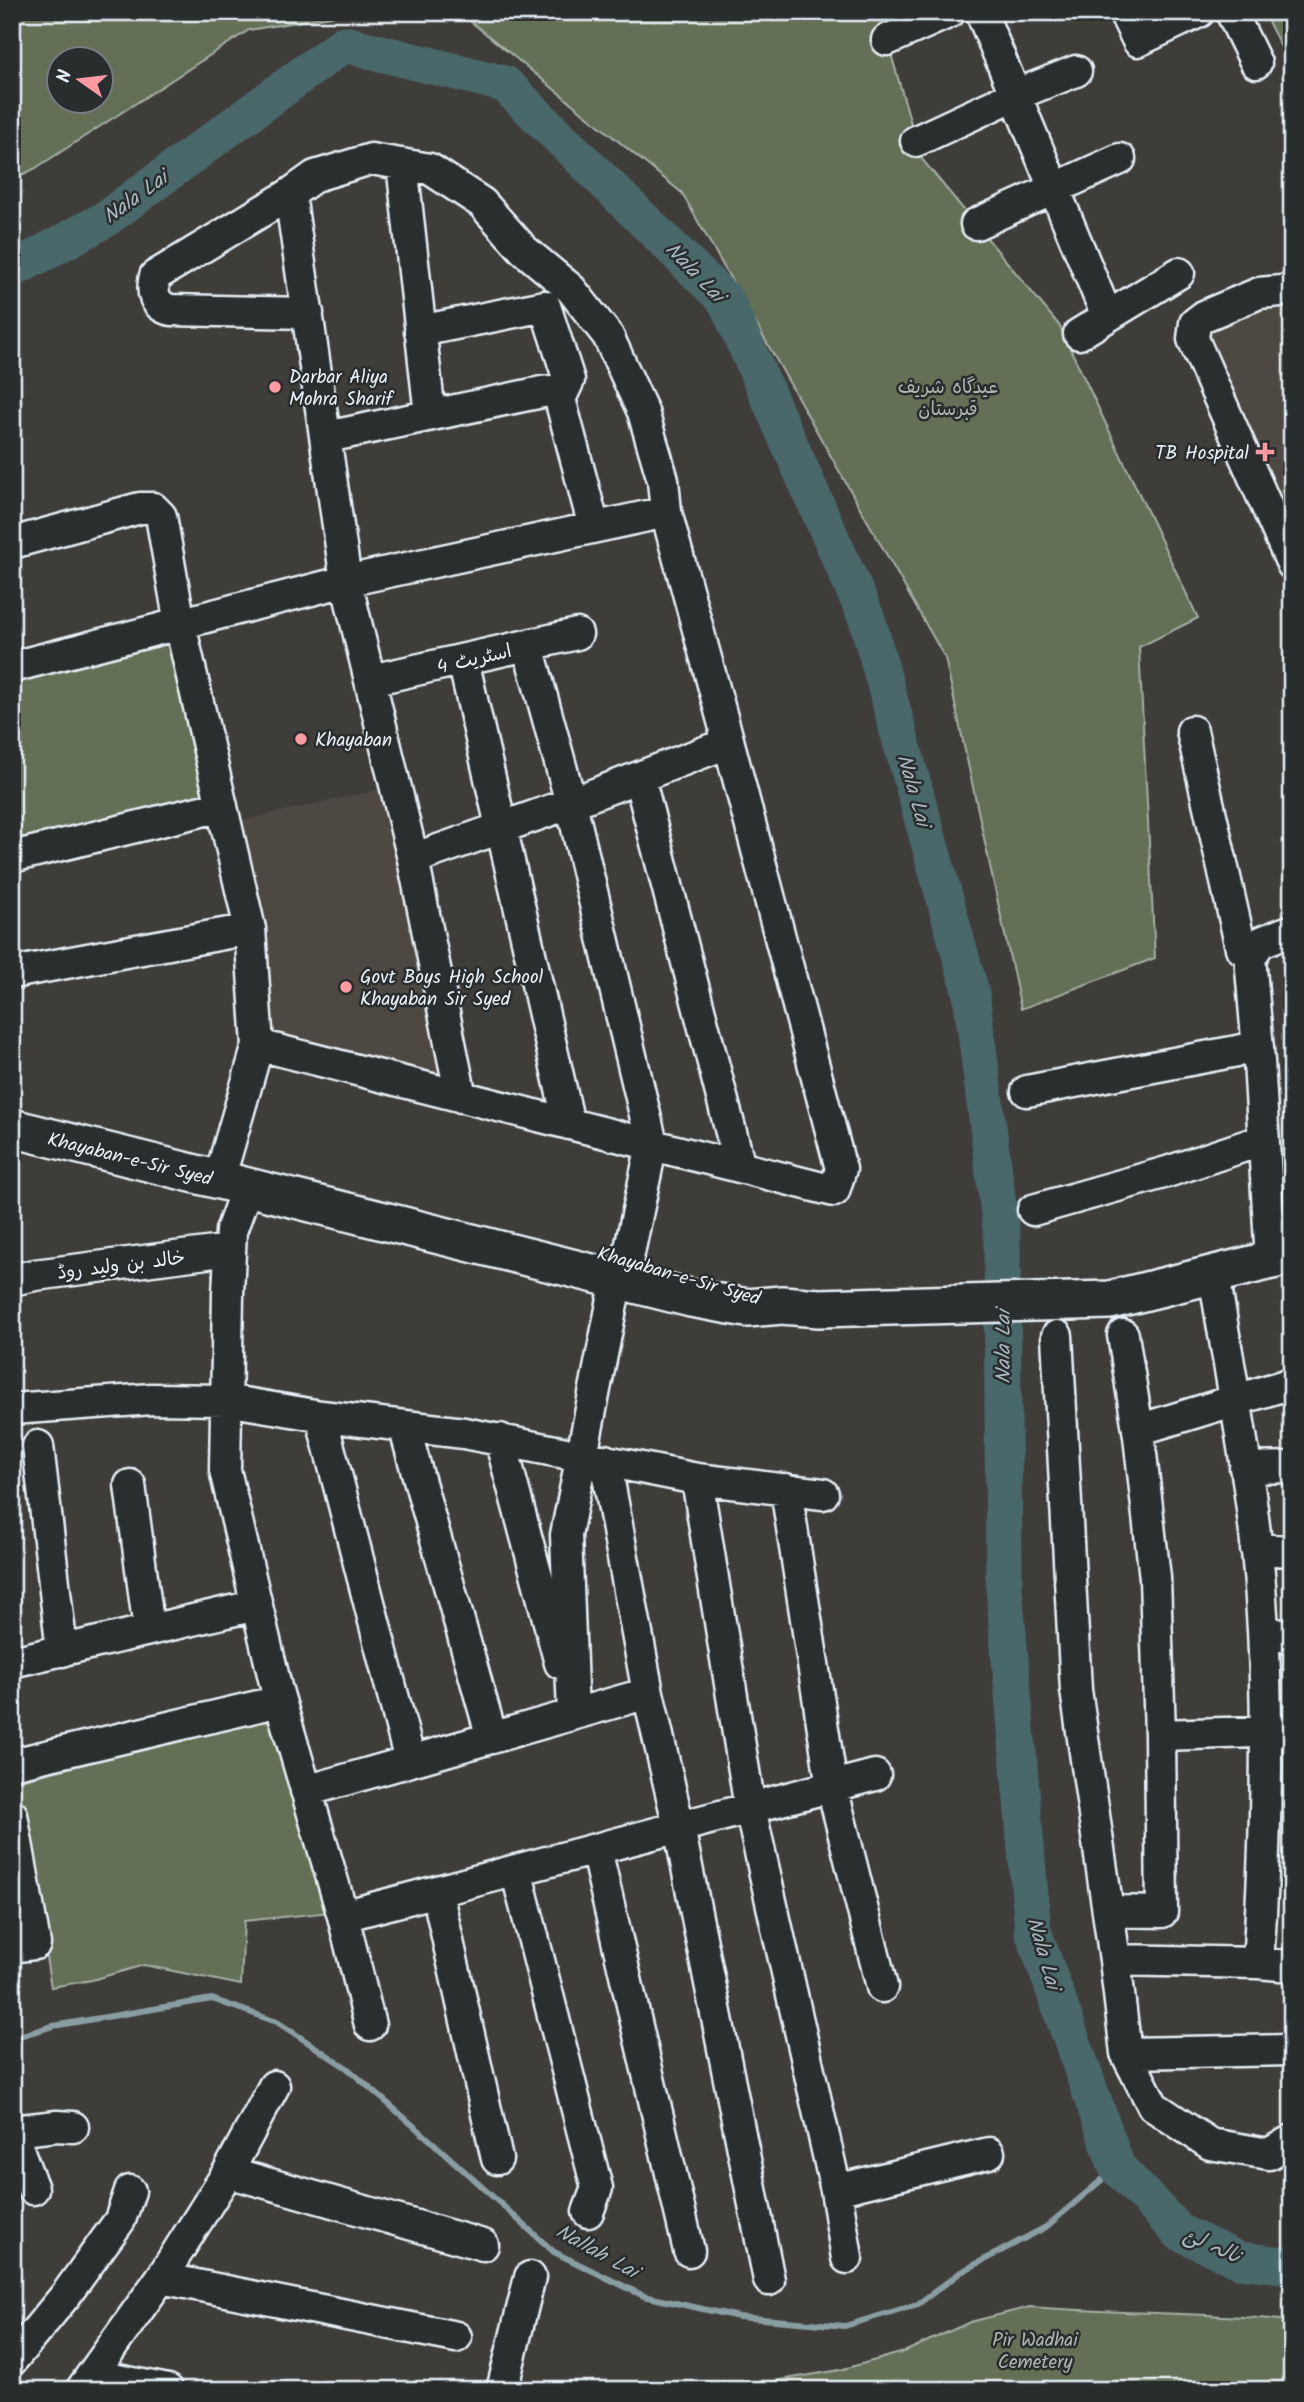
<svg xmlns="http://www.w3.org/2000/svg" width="1304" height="2402" font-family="Kalam,'Playpen Sans Arabic',sans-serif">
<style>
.built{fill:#4e4842}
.green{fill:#636f56;stroke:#a6b0a7;stroke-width:2;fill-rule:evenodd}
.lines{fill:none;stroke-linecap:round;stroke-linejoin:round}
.stream{stroke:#899ea3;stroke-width:6}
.river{stroke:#49676b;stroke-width:37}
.minor-casing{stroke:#e8f1f8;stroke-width:35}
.major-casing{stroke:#e8f1f8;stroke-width:42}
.minor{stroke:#2a2d2e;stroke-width:30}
.major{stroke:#2a2d2e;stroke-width:37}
.poi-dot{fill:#ff9aa2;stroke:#2a2d2e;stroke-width:2.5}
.labels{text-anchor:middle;stroke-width:5;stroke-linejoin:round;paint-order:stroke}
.poi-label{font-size:19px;fill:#e8f1f8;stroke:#2a2d2e;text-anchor:start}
.park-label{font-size:19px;fill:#acb6af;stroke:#2a2d2e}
.street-label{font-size:19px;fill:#e8f1f8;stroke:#2a2d2e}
.water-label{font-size:21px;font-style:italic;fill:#a8bac0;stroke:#2a2d2e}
</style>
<rect width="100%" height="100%" fill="#3f3d3a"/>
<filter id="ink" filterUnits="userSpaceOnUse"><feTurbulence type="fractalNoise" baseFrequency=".0143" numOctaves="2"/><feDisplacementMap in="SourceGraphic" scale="14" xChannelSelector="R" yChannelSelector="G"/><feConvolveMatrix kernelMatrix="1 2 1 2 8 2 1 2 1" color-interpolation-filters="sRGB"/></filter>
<g filter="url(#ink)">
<path class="built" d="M1292 284V577L1183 327Z
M396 786 461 1097 258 1045 226 824Z"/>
<path class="green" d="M12 12H355L249 30 36 168 12 180ZM60 60H102V102H60Z
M459 12H879L921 158 1059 325 1198 618 1139 647 1155 958 1021 1009 945 658 682 193Z
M1263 12H1292V68Z
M180 624 222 806 12 857V667Z
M284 1715 342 1911 244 1921 241 1985 144 1965 92 1980 51 1987 16 1781Z
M1030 2307C1117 2314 1205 2312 1292 2321V2390H742L774 2381 840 2370 904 2352 970 2322Z"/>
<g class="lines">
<path class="stream" d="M12 2038 53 2026 212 1999 277 2022 347 2068 430 2140 554 2252 644 2296 739 2317 845 2326 918 2304 961 2272 1046 2227 1117 2167"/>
<path class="river" d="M12 270 104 220 344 44 505 84 726 301 867 619 971 993 1002 1236 1004 1588 1033 1931 1117 2167 1179 2232 1239 2260 1292 2266"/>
<g class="minor-casing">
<path id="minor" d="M981 12 1107 316
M1124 12 1138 41 1199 12
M1231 12 1256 63
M887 40 950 12
M916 141 1015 95 1076 71
M402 164 430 415
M290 194 346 581 413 859 461 1097
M976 224 1120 159
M1292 290 1259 293 1204 316 1195 323 1193 339 1292 564
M308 313 171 310C154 306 151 292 155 276L290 194 315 176 371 159 430 169 482 203 524 250 571 289 608 336 643 412 663 480 666 512 726 732 720 746 571 803 413 859
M420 331 545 306 569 380 560 399
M1079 334 1179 273
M327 437 542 392 553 391 560 399 594 527
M12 543 140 508H153L161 516 180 624 250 929 258 1045 225 1159
M528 646 571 803 652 1144 628 1258
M463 660 569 1124
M12 667 346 581 666 512
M371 680 577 634
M1192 731 1241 948 1254 952
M639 777 740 1167
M12 857 222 806
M12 973 250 929
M258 1045 834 1191 841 1169 726 732
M1027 1091 1258 1047
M247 1187 231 1231 228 1294 225 1470 276 1687 343 1916 370 2025
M1033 1210 1167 1172 1263 1140
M1271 1260 1259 1061 1250 957 1261 942 1292 930
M12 1280 35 1275 230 1250
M1057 1336 1076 1690 1115 1960 1126 2053 1153 2106 1210 2144 1269 2154 1292 2140
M12 1409 152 1399 226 1400 321 1416 464 1433 697 1479 823 1494
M321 1416 410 1761
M404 1426 492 1738
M1138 1430 1292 1383
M500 1439 560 1663
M38 1446 62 1651
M605 1460 648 1693 679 1827 769 2280
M1245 1468 1292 1467
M697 1479 750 1808 836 2190 847 2258
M130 1485 149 1630
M786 1489 832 1787 882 1987
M1256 1549 1292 1551
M1263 1630 1292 1639
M12 1662 257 1605
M573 1714 566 1535 617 1279
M1160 1735 1292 1731
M12 1764 280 1701
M306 1791 648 1693
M12 1815 35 1944 12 1947
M596 1849 689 2251
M516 1870 597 2188 588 2212
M437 1892 497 2159
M1108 1911 1162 1912 1160 1735 1155 1578 1139 1436 1123 1335
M343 1916 875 1775
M1115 1960 1258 1963C1266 1842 1270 1720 1261 1599 1254 1490 1231 1382 1214 1274
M1258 1963 1292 1966
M1126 2053 1292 2050
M12 2131 57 2126 73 2127
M12 2133 33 2189
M228 2172 483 2245
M836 2190 989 2153
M161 2278 456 2337
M12 2360 65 2296 120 2220 130 2191
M92 2375 168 2390
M81 2390 161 2278 228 2172 274 2086
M502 2390 530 2277"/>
</g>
<g class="major-casing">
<path id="major" d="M12 1128 691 1298 747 1308 782 1305 819 1308 1110 1300 1292 1255"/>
</g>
<use href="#minor" class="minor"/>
<use href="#major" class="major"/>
</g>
</g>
<g class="poi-dot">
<circle cx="275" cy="387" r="7"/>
<path d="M1261.5 441.5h7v7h7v7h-7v7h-7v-7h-7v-7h7z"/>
<circle cx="301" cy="739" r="7"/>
<circle cx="346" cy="987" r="7"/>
</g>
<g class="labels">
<g class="poi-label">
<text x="289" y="383">Darbar Aliya<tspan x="289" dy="22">Mohra Sharif</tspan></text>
<text x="1249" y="459" text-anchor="end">TB Hospital</text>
<text x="315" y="746">Khayaban</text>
<text x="360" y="983">Govt Boys High School<tspan x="360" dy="22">Khayaban Sir Syed</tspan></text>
</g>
<g class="park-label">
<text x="948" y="393">عیدگاہ شریف<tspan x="948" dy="22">قبرستان</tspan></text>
<text x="1035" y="2346">Pir Wadhai<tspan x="1035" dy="22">Cemetery</tspan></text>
</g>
<g class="street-label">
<text transform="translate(474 658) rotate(-13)" y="7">اسٹریٹ 4</text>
<text transform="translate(130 1158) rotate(14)" y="7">Khayaban-e-Sir Syed</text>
<text transform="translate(121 1264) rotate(-7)" y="7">خالد بن ولید روڈ</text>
<text transform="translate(679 1275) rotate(16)" y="7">Khayaban-e-Sir Syed</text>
</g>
<g class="water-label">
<text transform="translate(135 197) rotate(-36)" y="7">Nala Lai</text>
<text transform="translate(695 272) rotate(46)" y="7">Nala Lai</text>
<text transform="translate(914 790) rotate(74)" y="7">Nala Lai</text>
<text transform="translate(1003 1347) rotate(-90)" y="7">Nala Lai</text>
<text transform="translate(1044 1953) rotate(74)" y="7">Nala Lai</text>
<text transform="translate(1213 2245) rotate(24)" y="7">نالہ لئ</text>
<text transform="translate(597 2251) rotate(29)" y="7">Nallah Lai</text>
</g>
</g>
<rect width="1304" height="2402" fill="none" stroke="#2a2d2e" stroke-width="42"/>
<rect x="21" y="21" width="1262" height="2360" fill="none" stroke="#e8f1f8" stroke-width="2.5" filter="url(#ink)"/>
<g transform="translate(80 80) rotate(284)"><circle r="33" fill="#2a2d2e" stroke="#767b7f" stroke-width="2"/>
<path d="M0-5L12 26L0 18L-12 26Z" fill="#ff9aa2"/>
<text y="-10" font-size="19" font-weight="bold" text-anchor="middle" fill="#e8f1f8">N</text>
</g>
</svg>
